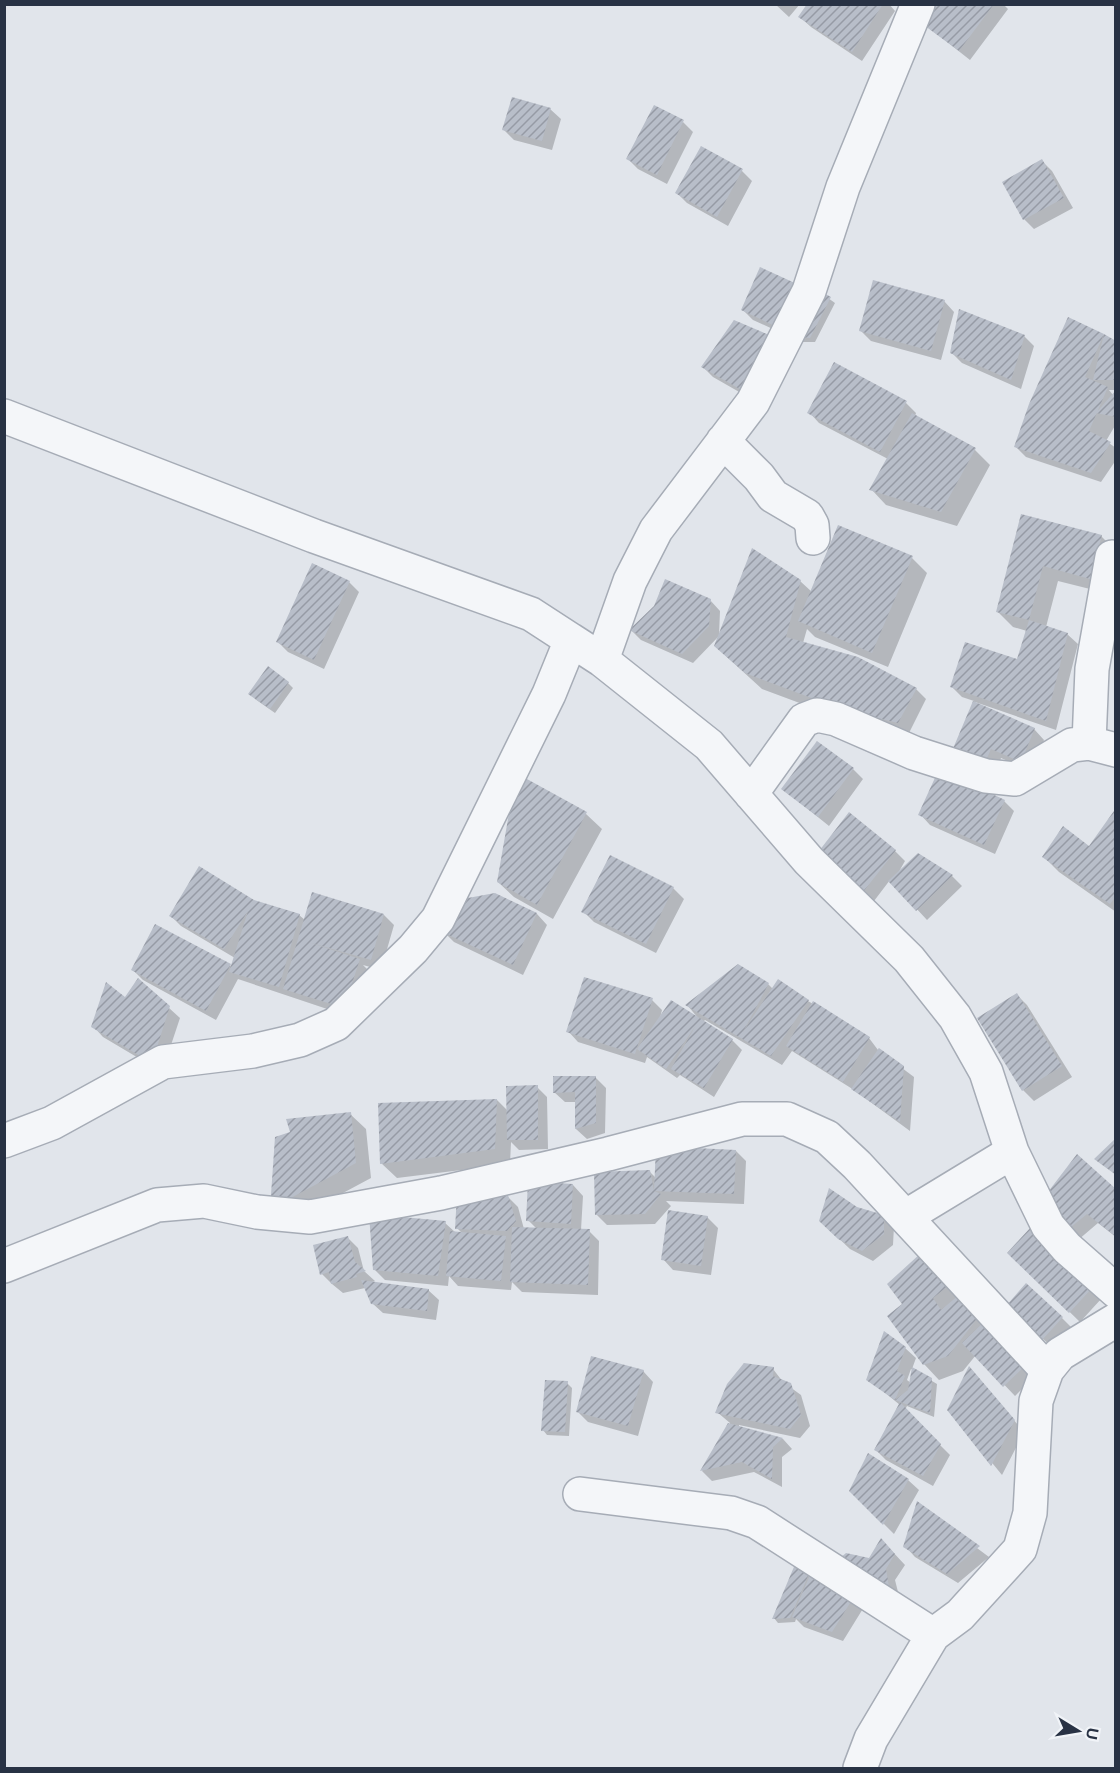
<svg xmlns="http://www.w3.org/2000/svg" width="1120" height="1773" font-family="Helvetica,sans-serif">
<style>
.shadow{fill:#0003;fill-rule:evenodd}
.building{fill:url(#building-hatch)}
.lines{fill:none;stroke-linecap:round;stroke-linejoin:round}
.street-casing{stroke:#a6acb6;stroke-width:36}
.street{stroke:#f4f6f9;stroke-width:33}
</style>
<defs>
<pattern id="building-hatch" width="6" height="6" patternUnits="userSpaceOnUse" patternTransform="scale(1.5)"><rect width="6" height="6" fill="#b8bec9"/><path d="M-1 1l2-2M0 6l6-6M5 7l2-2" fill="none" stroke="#969ba5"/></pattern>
</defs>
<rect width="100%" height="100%" fill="#e1e5eb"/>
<path class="shadow" d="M775 4H800L789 17Z
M808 4H889L895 11 862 61 811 27 800 17Z
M937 4H1003L1008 9 970 60 923 23Z
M550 109 561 119 552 150 514 140 504 130Z
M683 122 693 132 667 184 638 169 628 159Z
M702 148 742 171 752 181 728 226 687 203 677 193Z
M1042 161 1052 171 1073 208 1034 229 1024 219Z
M761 269 788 336 753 320 743 310Z
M821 293 835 303 815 342H803L798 337Z
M944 301 954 312 941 360 871 341 861 331Z
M734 322 755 401 713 377 703 367Z
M1103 335 1116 343V390H1109L1113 395 1116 392V424L1106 441 1116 448V460L1101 482 1026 457 1015 446Z
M1024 336 1034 346 1021 389 962 363 952 353Z
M906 403 916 413 915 416 975 450 990 465 957 526 886 505 871 489 888 459 819 423 809 412Z
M1022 516 1101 536 1116 551 1106 593 1058 581 1046 627 1067 634 1078 644 1056 730 975 702 974 704 1034 729 1044 740 1031 771 1001 758 995 774 954 751 974 701 962 697 952 687 1018 660 1027 631 1013 627 997 611Z
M912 558 927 573 888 667 815 637 807 629 803 643 916 689 926 699 909 733 856 724 762 689 715 646 719 636 693 663 641 640 631 630 710 600 720 611 719 635 800 581 812 592Z
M349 582 359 592 324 669 288 652 278 642Z
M288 683 293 688 275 713 255 699Z
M853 769 863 779 829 826 783 789Z
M517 776 586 814 602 829 553 919 514 897 498 882Z
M1004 801 1014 811 995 854 930 825 920 814Z
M1116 810V912L1059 872 1043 856 1089 848Z
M895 851 905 861 897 875 918 855 952 876 962 886 927 920 890 880 874 901 828 865Z
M673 888 684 899 656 953 594 922 583 911Z
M495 895 537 914 547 925 523 975 454 942 444 932Z
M253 902 299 915 305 920 384 915 394 925 381 970 363 965 369 971 354 1018 238 979 216 1020 143 980 133 970 230 965 232 968 235 958 181 926 171 916Z
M768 984 773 989 808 1001 869 1038 878 1050 914 1077 910 1131 854 1090 792 1051 782 1065 705 1020 703 1022 732 1040 742 1050 714 1097 680 1075 677 1078 647 1057 645 1063 578 1042 568 1031 652 1000 662 1010 660 1018 699 1019 687 1005Z
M1017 995 1027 1005 1072 1077 1034 1101 1023 1090 979 1019Z
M125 999 169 1008 180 1018 162 1072 103 1037 93 1026Z
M595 1077 606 1088 605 1133 587 1139 576 1129V1102H565L554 1092Z
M537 1087 547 1097 548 1149 519 1150 511 1142 510 1164 397 1178 381 1163 497 1100 508 1111Z
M350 1114 366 1129 371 1178 287 1223 292 1133Z
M736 1151 746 1161 744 1204 666 1201 671 1206 655 1224 607 1225 596 1214 650 1172 656 1178Z
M573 1185 583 1196 581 1230 589 1231 599 1241 598 1295 522 1292 512 1282 511 1290 458 1286 449 1276 448 1286 385 1280 375 1270 445 1223 455 1232 462 1233 457 1228 508 1197 518 1207 524 1229H537L528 1220Z
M1116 1191V1237L1098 1223 1071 1246 1040 1205Z
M857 1208 883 1216 894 1226 893 1245 873 1261 850 1249 831 1231Z
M708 1218 718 1228 711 1275 673 1270 663 1259Z
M1031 1230 1102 1298 1080 1322 1009 1253Z
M348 1238 358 1248 364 1271 375 1281 369 1283 428 1290 439 1300 436 1320 383 1313 372 1303 365 1288 343 1293 332 1284 322 1274Z
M921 1255 1037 1374 1015 1396 976 1355 963 1371 939 1380 924 1364 905 1304Z
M1018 1316 1062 1318 1072 1328 1054 1349Z
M905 1348 916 1358 912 1369 937 1384 934 1417 907 1406 905 1410 950 1455 933 1486 886 1460 875 1449 900 1405 868 1379ZM911 1369 913 1370 911 1383 907 1380Z
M970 1368 1024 1432 1002 1475 949 1410Z
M773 1369 783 1382 801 1395 810 1426 800 1438 739 1425V1428L783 1439 792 1449 782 1457V1487L754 1472 712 1481 702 1471 730 1423 717 1412Z
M643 1371 653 1382 638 1436 588 1422 578 1412Z
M567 1383 572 1388 569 1436 547 1435 543 1430Z
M868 1456 908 1480 919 1490 894 1534 851 1491Z
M918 1504 989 1557 958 1583 915 1557 905 1546Z
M891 1550 905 1565 895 1580 899 1596 874 1590 870 1560Z
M796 1564 864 1607 843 1641 804 1627 796 1619 795 1622 778 1623 774 1618Z"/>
<path class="building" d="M807 4H883L852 52 798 17Z
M935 4H994L959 51 921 23Z
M512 97 551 108 542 141 502 130Z
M654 105 684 120 657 175 626 159Z
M701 146 743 169 717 217 675 193Z
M1042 159 1064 198 1023 220 1002 182Z
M760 267 797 284 777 327 741 310Z
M873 280 945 300 931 351 859 331Z
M820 291 831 297 810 338 796 337Z
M959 309 1025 335 1011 380 950 353Z
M1068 317 1104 334 1085 377 1108 387 1089 431 1111 442 1091 473 1014 447 1029 404Z
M734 320 774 337 745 392 701 367Z
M1104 334 1116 341V380H1093Z
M834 362 907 401 880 452 807 413Z
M1116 390V417L1096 413Z
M912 413 976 448 941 512 869 490Z
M1021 514 1102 535 1090 579 1043 566 1029 620 1068 633 1046 721 950 687 965 642 1017 659 1029 620 996 612Z
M838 525 913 556 872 653 798 621Z
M752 548 801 580 786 637 858 657 917 688 898 723 841 709 745 673 714 646Z
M312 563 350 581 314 660 276 642Z
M665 579 711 599 709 626 682 654 629 630 654 606Z
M268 666 289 682 270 709 248 694Z
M973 701 1035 728 1021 762 991 749 984 765 952 751Z
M817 741 854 768 818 817 781 789Z
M939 769 1005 800 984 845 918 815Z
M516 773 587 812 537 905 497 882Z
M1116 808V896L1110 904 1042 857 1063 826 1089 846Z
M849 812 896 850 863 892 816 855Z
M918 853 953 875 916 911 888 881Z
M610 855 674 887 646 944 581 912Z
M199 866 254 900 300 914 279 987 229 972 248 911 224 949 169 916Z
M312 892 384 914 371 960 308 942 360 959 344 1008 283 989Z
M495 893 537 913 513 965 442 932 457 900Z
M155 924 231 964 206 1011 131 970Z
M738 964 769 983 743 1032 778 979 809 1000 771 1056 685 1005Z
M584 977 653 998 635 1054 566 1032Z
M138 978 170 1006 152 1063 91 1027 106 982 125 997Z
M1017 993 1062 1066 1022 1091 977 1018Z
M671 1000 733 1039 704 1088 671 1069 696 1025 666 1069 637 1049Z
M813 1001 870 1037 843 1082 786 1046Z
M879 1048 904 1066 900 1122 851 1089Z
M553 1076H596V1123L575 1129V1092L553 1093Z
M538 1085V1140H507L506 1086Z
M497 1099 495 1149 380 1164 378 1103Z
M351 1112 356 1163 270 1209 275 1137 290 1132 286 1119Z
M1116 1138V1175L1094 1159Z
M656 1146 736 1150 734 1194 654 1191Z
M1077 1154 1116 1189V1237L1087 1214 1060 1236 1038 1205Z
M650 1170 654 1191 661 1194 645 1214 595 1215 594 1172Z
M528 1181 573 1184 571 1224 526 1221Z
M829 1188 857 1207 884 1215V1234L862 1251 838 1239 819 1221Z
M457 1194 508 1195 516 1221 507 1231 455 1229Z
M668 1210 708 1216 701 1266 661 1260Z
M369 1214 446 1221 438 1276 373 1270Z
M512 1227 590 1229 588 1285 510 1282Z
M1031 1227 1093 1287 1069 1313 1007 1253Z
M450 1231 506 1236 501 1281 446 1276Z
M348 1236 355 1262 366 1271 356 1274 357 1277 331 1284 329 1272 320 1275 313 1245Z
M921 1253 952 1283 933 1298 941 1310 959 1295 976 1320 948 1356 923 1365 887 1316 902 1304 887 1284Z
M361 1280 429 1289 427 1311 371 1304Z
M1026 1283 1063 1317 1042 1340 1006 1306Z
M987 1319 1028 1363 1003 1387 962 1343Z
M884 1331 906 1347 897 1371 905 1376 895 1400 866 1380Z
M591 1356 644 1370 628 1426 576 1412Z
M744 1363 774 1367 773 1376 791 1383 801 1415 790 1429 715 1413 727 1384Z
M969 1366 1015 1420 991 1466 947 1410Z
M912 1367 932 1378 930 1413 895 1400 908 1390Z
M545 1380 568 1381 565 1432 541 1431Z
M900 1402 941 1444 923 1476 874 1450Z
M728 1423 783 1438 773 1447 772 1479 742 1462 700 1471Z
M868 1453 909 1479 883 1525 849 1491Z
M917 1501 980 1546 947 1574 903 1547Z
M881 1538 895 1554 886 1569 889 1587 862 1581 832 1565 846 1553 869 1558Z
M796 1562 811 1569 790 1618 772 1619Z
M813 1568 855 1595 832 1632 792 1617Z"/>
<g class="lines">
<g class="street-casing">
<path id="street" d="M4 416 314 536 531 614 571 640
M723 441 759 477 773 496 807 516 812 525 813 538
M602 660 630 581 656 530 753 402 809 291 843 187 918 4
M1089 743 1092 669 1112 557
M751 794 804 720 817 715 836 719 914 753 986 776 1015 779 1072 745 1089 743 1116 750
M4 1141 52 1123 163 1062 253 1051 300 1040 336 1024 413 949 438 919 549 694 571 640 602 660 709 745 809 861 909 959 955 1017 986 1072 1012 1152 1048 1226 1067 1248 1116 1291
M905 1217 1012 1152
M4 1266 157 1205 204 1201 257 1212 310 1217 441 1193 608 1154 742 1119H787L827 1137 857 1165 1047 1370
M580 1494 731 1513 757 1522 933 1635
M860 1768 871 1739 933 1635 960 1615 1020 1549 1030 1513 1036 1401 1047 1370 1060 1354 1116 1320"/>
</g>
<use href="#street" class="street"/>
</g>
<rect width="1120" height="1773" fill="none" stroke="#283244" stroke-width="12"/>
<g transform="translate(1078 1731) rotate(101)" stroke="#f1f4f8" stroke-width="4.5" paint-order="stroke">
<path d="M0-4.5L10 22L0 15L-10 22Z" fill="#283244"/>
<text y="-9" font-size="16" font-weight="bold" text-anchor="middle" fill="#283244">U</text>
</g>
</svg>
